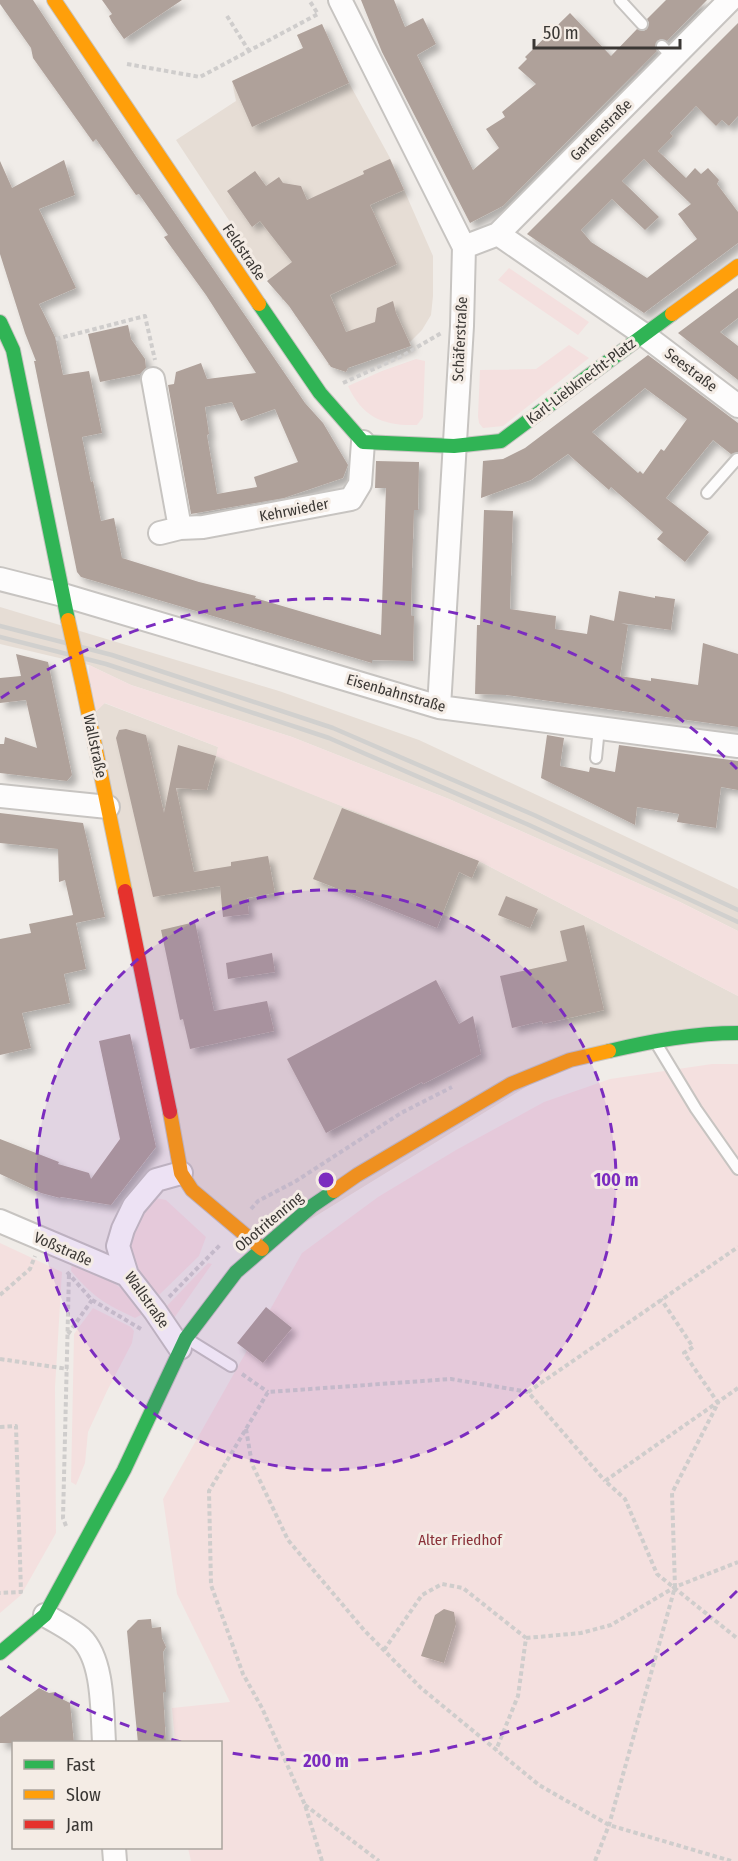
<svg xmlns="http://www.w3.org/2000/svg" width="738" height="1861" font-family="'Fira Sans Condensed',sans-serif">
<style>
.built{fill:#e6ddd5}
.green{fill:#f4e0df}
.building{fill:#afa19a;fill-rule:evenodd;filter:url(#shadow)}
.lines{fill:none;stroke-linecap:round;stroke-linejoin:round}
.lane-casing{stroke:#c7c4c1;stroke-width:14}
.street-casing{stroke:#c7c4c1;stroke-width:26}
.fast-casing{stroke:#c7c4c1;stroke-width:16}
.slow-casing{stroke:#c7c4c1;stroke-width:16}
.jam-casing{stroke:#c7c4c1;stroke-width:16}
.path{stroke:#cfcdcc;stroke-width:4;stroke-dasharray:4.5 3;stroke-linecap:butt}
.lane{stroke:#fdfcfc;stroke-width:10}
.street{stroke:#fdfcfc;stroke-width:22}
.fast{stroke:#30b455;stroke-width:14}
.slow{stroke:#ff9f0a;stroke-width:14}
.jam{stroke:#e5322d;stroke-width:14}
.rail{stroke:#d1d0ce;stroke-width:4.5}
.slow-bridge-casing{stroke:#c7c4c1;stroke-width:16;stroke-linecap:butt}
.slow-bridge{stroke:#ff9f0a;stroke-width:14}
.ring{fill:none;stroke:#7b2cbf;stroke-width:3;stroke-dasharray:10 8}
.labels{text-anchor:middle;stroke-width:6;stroke-linejoin:round;paint-order:stroke}
.street-label{font-size:15px;fill:#3a3734;stroke:#f4ece5}
.park-label{font-size:15px;fill:#893038;stroke:#f4ece5}
.centre{fill:#7b2cbf;stroke:#f4ece5;stroke-width:3}
.ring-label{font-size:18px;text-anchor:middle;font-weight:bold;fill:#7b2cbf;stroke:#f4ece5;stroke-width:6;stroke-linejoin:round;paint-order:stroke}
</style>
<defs>
<filter id="shadow"><feDropShadow dx="5.5" dy="5.5" stdDeviation="3" flood-color="#0004"/></filter>
</defs>
<rect width="100%" height="100%" fill="#f0ece8"/>
<path class="built" d="M322 24 349 83 390 158 433 256V296L431 315 422 330 408 344 363 363 348 367 347 371 328 365V363L298 316 296 317 290 305 284 299 282 300V297L269 281 176 140 236 101 232 81 303 48 297 35Z
M0 607 279 691 419 740 738 889V931L680 902 449 799 292 737 131 685 89 665 0 644Z
M104 703 218 747 217 756 479 861 738 996V1033L570 1060 262 1249 192 1190 89 718Z"/>
<path class="green" d="M509 268 589 322 578 335 498 280Z
M569 345 589 358 503 426 483 428 479 423 478 416 480 370 536 369Z
M416 359 425 361 423 417 417 425C384 426 363 418 348 386L382 371Z
M89 665 131 685 292 737 449 799 680 902 738 931V996L479 861 216 756 218 747 105 703 89 718Z
M712 1064H738V1861H191L188 1848H220V1742H175L172 1708 230 1702 177 1594 163 1499 302 1253 378 1197 456 1150 544 1102 610 1079Z
M151 1197 166 1200 206 1237 199 1256 157 1297 133 1274 127 1235Z
M0 1243 62 1272 55 1387 56 1533 21 1595 0 1613Z
M73 1256 127 1292 143 1314 135 1318C104 1303 94 1298 71 1271Z
M208 1263 212 1264 172 1321 164 1309Z
M93 1308 131 1327 134 1331 132 1343 107 1391 88 1432 85 1463 76 1485 71 1482 74 1334Z"/>
<path class="building" d="M0 0H33L137 158 305 403 323 423 348 465 343 478 284 498 191 514 168 385 174 384 176 372 201 363 207 379 256 373 206 295 164 237 168 235 139 194 136 195 96 139 93 142 33 58 31 48 0 4ZM232 402 241 421 275 409 298 462 254 477 257 487 217 494 207 435 209 434 205 407Z
M102 0H182L124 39 112 22 109 16 112 14Z
M361 0H394L405 27 423 18 436 44 417 55 473 170 499 148 486 129 505 117 502 112 536 84 518 68 527 59 525 57 570 13 611 56 637 29 643 31 647 29 649 23 647 19 666 0H707L667 41 661 39 657 41 655 47 657 51 503 206 470 223 382 52Z
M738 23V116L729 126 722 120 716 126 696 106 670 133 673 136 658 151 686 178 695 168 701 174 708 168 719 180 717 184 738 212V243L644 313 527 234ZM644 159 691 204 678 214 697 239 647 278 591 242 581 230 612 199 645 230 659 217 622 181Z
M322 24 349 83 252 127 232 81 303 48 297 35Z
M390 159 404 190 370 205 397 264 330 295 346 332 375 322 377 308 393 301 396 313 411 346 348 368 346 372 331 367 289 306 267 281 292 262 260 221 252 227 227 191 255 171 266 186 279 177 283 183 301 186 307 200 364 174 363 171Z
M64 160 75 195 39 209 76 288 39 304 55 337 63 375 89 371 102 433 82 437 91 482 93 481 101 521 114 518 122 558 199 582 256 596 255 598 381 635 386 488H375L376 461 419 462 418 510H414L412 568 411 616H414L413 661 372 660V663L81 577 77 572 34 361H36L25 333 0 254V161L12 188Z
M738 288V318L720 332 738 346V380L678 333Z
M128 325 131 339 145 359 146 368 140 374 100 382 88 334Z
M648 355 738 423V452L731 454 713 440 666 498 709 532 685 562 657 539 663 532 611 487 609 490 568 454 531 480 481 498 483 461 503 459 525 448ZM645 388 687 419 664 451 661 449 643 474 640 471 638 473 592 432Z
M484 510 513 511 510 609 556 616 555 629 587 634 590 615 614 621 619 591 655 598V596L675 599 671 630 621 623 628 625 620 676 651 681V678L698 685 703 643 738 654V727L506 695 475 694 477 625H480Z
M16 654 48 662 72 775 67 781 0 773V744H4L5 737 37 748 26 700 0 703V678L21 676Z
M126 729 146 735 164 813 178 745 216 756 207 790 176 788 194 872 231 866V862L268 856 275 893 247 898 249 914 223 917 220 886 153 897 116 738 119 730Z
M547 735 564 738 560 766 589 772 590 767 615 772 619 745 738 761V790L721 787 716 828 677 822 679 814 637 807 635 825 541 778Z
M342 808 479 861 472 878 459 872 437 928 313 879Z
M0 813 83 823 105 917 76 923 86 969 64 974 70 1003 22 1013 31 1048 0 1055V939L31 933 29 924 73 915 65 880 59 882 58 849 0 843Z
M506 896 538 909 530 928 498 915Z
M195 922 214 1011 267 1001 274 1031 190 1049 183 1019 180 1020 161 930Z
M584 925 604 1010 543 1024 542 1021 512 1028 500 976 567 961 560 931Z
M272 953 275 972 228 979 226 963Z
M436 980 459 1024 473 1016 481 1054 423 1084 422 1082 326 1133 287 1059Z
M130 1034 156 1147 111 1205 61 1197 60 1198 41 1193 0 1174V1139L59 1162 58 1164 89 1173 91 1179 120 1139 99 1041Z
M266 1307 292 1328 263 1363 237 1343Z
M444 1609 454 1612 456 1624 444 1663 421 1656 435 1615Z
M151 1619 152 1628 161 1627 162 1638 166 1647 163 1652 166 1692H163L166 1743H138L127 1631 138 1620Z
M39 1688 49 1693 56 1692 60 1698 70 1703 74 1743H0V1717Z"/>
<g class="lines">
<g class="lane-casing">
<path id="lane" d="M620 0 642 24
M662 46 673 58
M707 493 737 459
M596 758 599 728
M656 1043 696 1109 738 1169
M189 1340 231 1366"/>
</g>
<g class="street-casing">
<path id="street" d="M340 0 464 247 462 326 439 707
M498 234 643 334 738 406
M464 247 498 234 730 0
M153 379 180 528
M160 533 180 528 203 527 351 499 360 484 363 442
M0 579 63 595 439 707 738 746
M0 796 108 807
M0 1221 127 1275
M180 1348 155 1311 127 1275 118 1246 123 1229 134 1206 156 1180 181 1173
M45 1615C56 1622 71 1629 81 1638 104 1660 102 1712 104 1742
M114 1848 115 1861"/>
</g>
<g class="fast-casing">
<path id="fast" d="M259 304 320 393 363 442 454 446 501 441 672 314
M0 322 13 350 68 620
M609 1051C652 1041 694 1033 738 1033
M0 1653 45 1615 124 1470 186 1338 236 1272 312 1206 334 1191"/>
</g>
<g class="slow-casing">
<path id="slow" d="M54 0 259 304
M672 314 738 266
M83 687 125 891
M170 1112 181 1173 192 1190 262 1249
M334 1191 357 1175 511 1084 570 1060 609 1051"/>
</g>
<g class="jam-casing">
<path id="jam" d="M125 891 170 1112"/>
</g>
<path class="path" d="M227 16 249 51
M127 64 200 77 318 14 309 0
M56 339 145 316 155 360
M343 383 402 356 443 332
M251 1209 258 1201 296 1181 401 1113 452 1087
M67 1272 92 1300 141 1329
M0 1295 30 1269 35 1256
M169 1297 221 1244
M68 1334 92 1300
M0 1359 68 1369
M242 1374 268 1392
M738 1388 605 1481 625 1499 657 1574 738 1639
M528 1392 738 1247
M0 1427 16 1426 21 1592 0 1593
M246 1429 252 1464 288 1540 364 1630 421 1688 539 1785 609 1825 731 1861
M66 1526 63 1518 69 1273
M526 1638 581 1633 611 1625 675 1587 738 1562
M384 1650 422 1595 442 1584 463 1588 526 1638 518 1696 496 1750
M305 1805 379 1861
M322 1861 305 1805 262 1708 243 1674 211 1585 209 1491 268 1392 451 1379 528 1392 605 1481
M595 1861 609 1825 675 1587 672 1493 718 1403 684 1353 693 1347 661 1299"/>
<use href="#lane" class="lane"/>
<use href="#street" class="street"/>
<use href="#fast" class="fast"/>
<use href="#slow" class="slow"/>
<use href="#jam" class="jam"/>
<path class="rail" d="M0 626 112 655 333 728 534 815 738 910
M0 637 106 664 329 738 529 825 738 922"/>
<g class="slow-bridge-casing">
<path id="slow-bridge" d="M68 620 83 687"/>
</g>
<use href="#slow-bridge" class="slow-bridge"/>
</g>
<circle cx="326" cy="1180" r="290" fill="#7b2cbf" fill-opacity=".12"/>
<g class="ring">
<circle cx="326" cy="1180" r="290"/>
<path d="M737 1591A581 581 0 0 1 225 1752M181 1742A581 581 0 0 1 1 1662M1 698A581 581 0 0 1 737 769"/>
</g>
<g class="labels">
<g class="street-label">
<text transform="translate(601 130) rotate(-45)" y="5">Gartenstraße</text>
<text transform="translate(244 252) rotate(56)" y="5">Feldstraße</text>
<text transform="translate(460 339) rotate(-87)" y="5">Schäferstraße</text>
<text transform="translate(691 370) rotate(37)" y="5">Seestraße</text>
<text transform="translate(581 381) rotate(-37)" y="5">Karl-Liebknecht-Platz</text>
<text transform="translate(294 510) rotate(-11)" y="5">Kehrwieder</text>
<text transform="translate(396 693) rotate(16)" y="5">Eisenbahnstraße</text>
<text transform="translate(95 746) rotate(78)" y="5">Wallstraße</text>
<text transform="translate(269 1222) rotate(-40)" y="5">Obotritenring</text>
<text transform="translate(63 1249) rotate(24)" y="5">Voßstraße</text>
<text transform="translate(147 1300) rotate(55)" y="5">Wallstraße</text>
</g>
<g class="park-label">
<text x="460" y="1545">Alter Friedhof</text>
</g>
</g>
<circle cx="326" cy="1180" r="9" class="centre"/>
<g class="ring-label">
<text x="616" y="1186">100 m</text>
<text x="326" y="1767">200 m</text>
</g>
<rect x="12" y="1741" width="210" height="108" fill="#f4ece5" stroke="#aaa49e" stroke-width="1.5"/>
<rect x="24" y="1760" width="30" height="9" fill="#30b455" stroke="#aaa49e" stroke-width="1.5"/>
<text x="66" y="1771" font-size="18" fill="#3a3734">Fast</text>
<rect x="24" y="1790" width="30" height="9" fill="#ff9f0a" stroke="#aaa49e" stroke-width="1.5"/>
<text x="66" y="1801" font-size="18" fill="#3a3734">Slow</text>
<rect x="24" y="1820" width="30" height="9" fill="#e5322d" stroke="#aaa49e" stroke-width="1.5"/>
<text x="66" y="1831" font-size="18" fill="#3a3734">Jam</text>
<path d="M534 39v9h146v-9" fill="none" stroke="#3a3734" stroke-width="3"/>
<text x="543" y="39" font-size="18" fill="#3a3734" stroke="#f4ece5" stroke-width="4.5" paint-order="stroke">50 m</text>
</svg>
